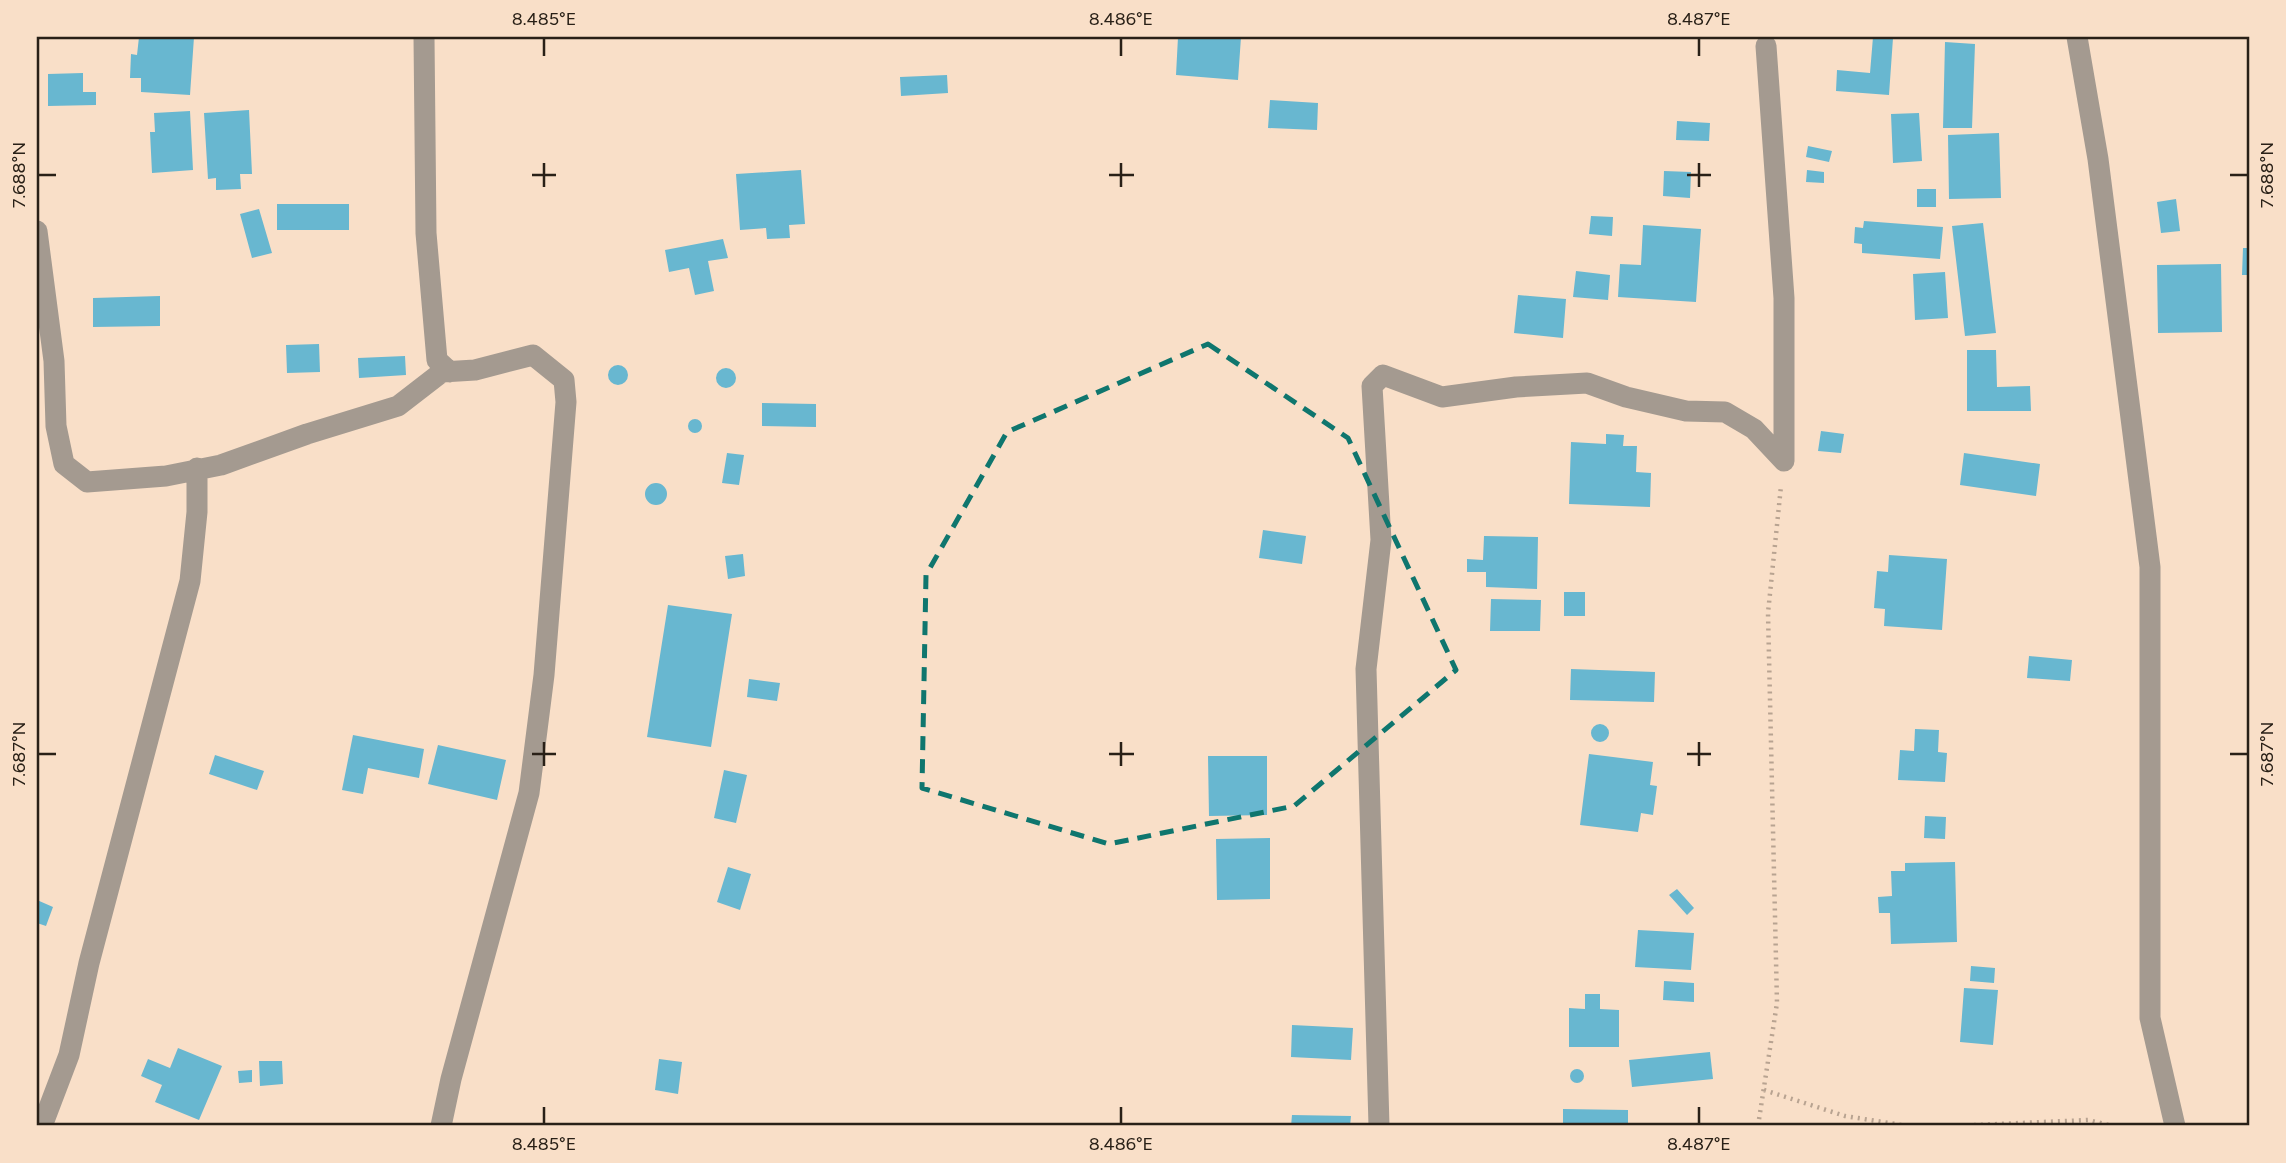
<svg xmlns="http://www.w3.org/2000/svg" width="2286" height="1163" font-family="Figtree,sans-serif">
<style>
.building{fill:#68b7d0}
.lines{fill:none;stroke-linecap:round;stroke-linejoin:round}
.path{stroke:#b8a391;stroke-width:4.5;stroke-dasharray:2 5;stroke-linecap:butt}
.street{stroke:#a49a90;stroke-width:21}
.marked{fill:none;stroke:#0f766e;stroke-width:5;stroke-dasharray:14 9;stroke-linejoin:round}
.ticks{fill:none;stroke:#292017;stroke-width:2.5}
.neatline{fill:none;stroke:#292017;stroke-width:2.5}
.ticks-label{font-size:18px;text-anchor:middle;fill:#292017}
</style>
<rect width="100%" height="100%" fill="#f9dfc8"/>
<path class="building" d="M139 37H194L190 95 141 92V78H130L131 54 137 55Z
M1178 37H1241L1238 80 1176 75Z
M1873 37 1893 38 1889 95 1836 91 1837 70 1870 73Z
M1945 42 1975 44 1972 128H1943Z
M83 73V92H96V105L48 106V74Z
M947 75 948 93 901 96 900 77Z
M1270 100 1318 103 1317 130 1268 128Z
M249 110 252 174H240L241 189 216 190V178L208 179 204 113Z
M190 111 193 170 152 173 150 132H155L154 113Z
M1919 113 1922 161 1893 163 1891 114Z
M1677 121 1710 123 1709 141 1676 140Z
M1999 133 2001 198 1949 199 1948 135Z
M1808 146 1832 151 1829 162 1806 157Z
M801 170 805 224 789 225 790 238 767 239 766 228 740 230 736 174Z
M1807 170 1824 172V183L1806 182Z
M1664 171 1691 172 1690 198 1663 196Z
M1917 189H1936V207H1917Z
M2176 199 2180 231 2161 233 2157 202Z
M277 204H349V230H277Z
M259 209 272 253 252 258 240 214Z
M1591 216 1613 217 1612 236 1589 234Z
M1864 221 1943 227 1940 259 1862 253V244L1854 243 1855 227 1863 228Z
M1983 223 1996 333 1965 336 1952 226Z
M1643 225 1701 229 1696 302 1618 297 1620 264 1641 265Z
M723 239 728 258 708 261 714 291 695 295 689 268 669 272 665 250Z
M2243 248H2249V275H2242Z
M2221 264 2222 332 2158 333 2157 265Z
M1576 271 1610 275 1608 300 1573 297Z
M1945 272 1948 318 1915 320 1913 274Z
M1518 295 1566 299 1563 338 1514 333Z
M160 296V326L93 327V298Z
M319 344 320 372 287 373 286 345Z
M1967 350H1996L1997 387 2030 386 2031 411H1967Z
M405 356 406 375 359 378 358 358Z
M608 375a10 10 0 1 1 20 0a10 10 0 1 1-20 0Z
M716 378a10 10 0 1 1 20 0a10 10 0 1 1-20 0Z
M762 403 816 404V427L762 426Z
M688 426a7 7 0 1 1 14 0a7 7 0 1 1-14 0Z
M1821 431 1844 434 1841 453 1818 451Z
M1606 434 1624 435 1623 446H1637L1636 472 1651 473 1650 507 1569 504 1571 442 1606 444Z
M727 453 744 455 739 485 722 483Z
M1964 453 2040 464 2036 496 1960 485Z
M645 494a11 11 0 1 1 22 0a11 11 0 1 1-22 0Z
M1263 530 1306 536 1302 564 1259 558Z
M1484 536 1538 537 1537 589 1486 587V572H1467V559L1483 560Z
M743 554 745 576 728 579 725 556Z
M1889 555 1947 559 1942 630 1884 626 1885 609 1874 608 1877 571 1888 572Z
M1564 592H1585V616H1564Z
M1491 599 1541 600 1540 631H1490Z
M668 605 732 614 711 747 647 737Z
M2029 656 2072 660 2070 681 2027 678Z
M1571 669 1655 672 1654 702 1570 700Z
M749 679 780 683 777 701 747 697Z
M1591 733a9 9 0 1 1 18 0a9 9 0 1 1-18 0Z
M1915 729 1939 730 1938 752 1947 753 1945 782 1898 780 1900 750 1914 751Z
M353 735 424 749 419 778 368 768 363 794 342 790Z
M438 745 506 760 497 800 428 784Z
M1589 754 1653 762 1650 785 1657 786 1653 815 1641 813 1638 832 1580 825Z
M215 755 264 771 257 790 209 774Z
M1208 756H1267V815L1209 816Z
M724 770 747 775 736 823 714 818Z
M1925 816 1946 817 1945 839 1924 838Z
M1270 838V899L1217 900 1216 839Z
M1955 862 1957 942 1891 944 1890 913H1879L1878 897 1892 896 1891 871H1905V863Z
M728 867 751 874 740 910 717 902Z
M1677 889 1694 908 1687 915 1669 895Z
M37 900 53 907 46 926 37 923Z
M1638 930 1694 933 1691 970 1635 967Z
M1971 966 1995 968 1994 983 1970 981Z
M1664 981 1694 983V1002L1663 1000Z
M1964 988 1998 990 1993 1045 1960 1042Z
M1585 994H1600V1009L1619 1010V1047H1569V1008L1585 1009Z
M1292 1025 1353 1028 1351 1060 1291 1057Z
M178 1048 222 1066 199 1120 155 1102 162 1085 141 1076 148 1059 170 1068Z
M1710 1052 1713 1079 1632 1087 1629 1060Z
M659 1059 682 1062 678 1094 655 1090Z
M259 1061H282L283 1084 260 1086Z
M1570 1076a7 7 0 1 1 14 0a7 7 0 1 1-14 0Z
M252 1070V1082L239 1083 238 1071Z
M1563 1109 1628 1110V1126H1563Z
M1292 1115 1351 1116 1350 1126H1291Z"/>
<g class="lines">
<path class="path" d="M1764 1090 1845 1116 1908 1126
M1758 1126 1777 1003 1768 613 1781 486
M1953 1126 2088 1120 2113 1126"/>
<path class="street" d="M424 37 426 233 437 360 450 372
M2077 37 2098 159 2150 567V1018L2175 1126
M1766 46 1784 298V461
M37 231 54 361 56 426 64 464 87 482 166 476 221 465 307 434 398 406 442 372 475 370 533 355 564 380 566 402 544 675 529 793 451 1079 441 1126
M42 1126 69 1055 89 963 190 581 197 512V468
M1379 1126 1366 669 1381 540 1372 386 1383 375 1442 397 1516 387 1587 383 1626 397 1686 411 1725 412 1754 429 1784 461"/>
</g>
<path class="marked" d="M1208 344 1348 438 1456 670 1294 806 1109 844 922 788 926 575 1007 432Z"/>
<path class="ticks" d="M544 38V56M1121 38V56M1699 38V56M544 163V187M1121 163V187M1699 163V187M38 175H56M532 175H556M1109 175H1134M1687 175H1711M2230 175H2248M544 742V766M1121 742V766M1699 742V766M38 754H56M532 754H556M1109 754H1134M1687 754H1711M2230 754H2248M544 1107V1124M1121 1107V1124M1699 1107V1124"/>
<rect width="2286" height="1163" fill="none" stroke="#f9dfc8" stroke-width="77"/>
<rect x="38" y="38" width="2210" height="1086" class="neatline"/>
<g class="ticks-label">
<text x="544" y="25">8.485°E</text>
<text x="1121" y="25">8.486°E</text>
<text x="1699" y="25">8.487°E</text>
<text transform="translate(19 175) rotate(-90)" y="6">7.688°N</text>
<text transform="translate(2267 175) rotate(-90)" y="6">7.688°N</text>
<text transform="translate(19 754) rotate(-90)" y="6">7.687°N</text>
<text transform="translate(2267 754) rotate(-90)" y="6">7.687°N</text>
<text x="544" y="1150">8.485°E</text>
<text x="1121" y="1150">8.486°E</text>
<text x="1699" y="1150">8.487°E</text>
</g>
</svg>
